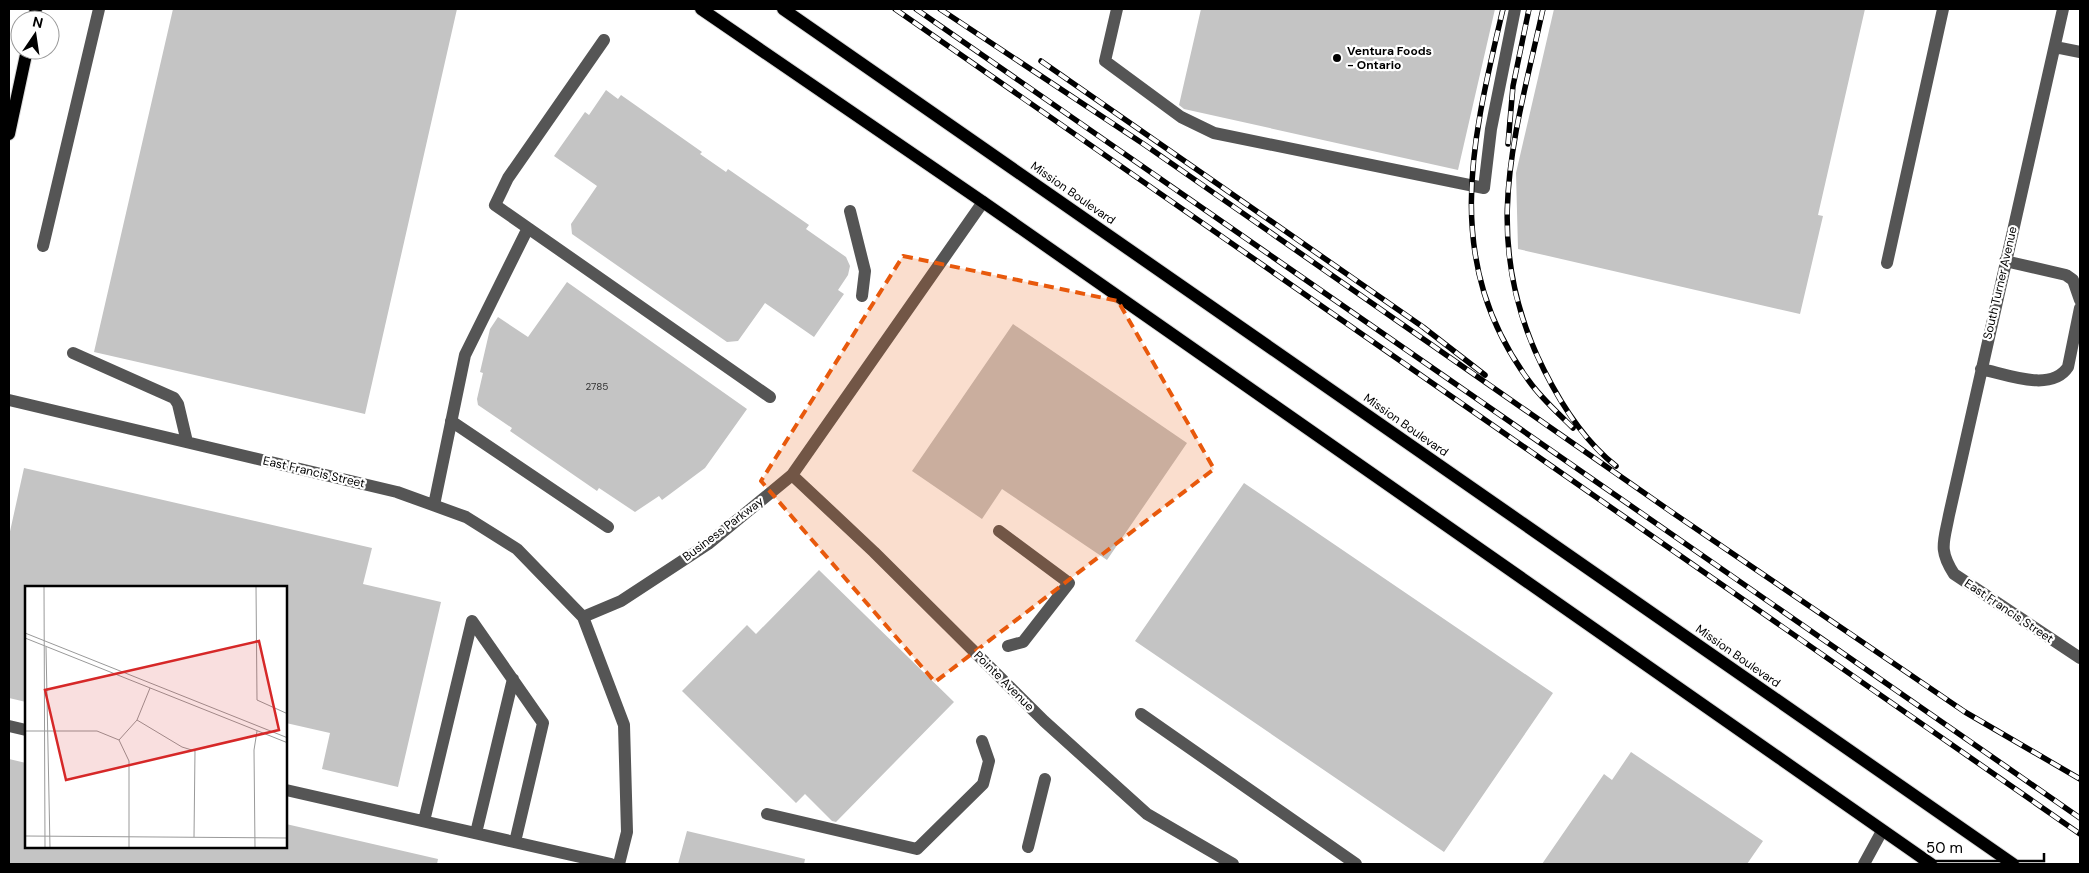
<svg xmlns="http://www.w3.org/2000/svg" width="2089" height="873" font-family="'DM Sans',sans-serif">
<style>
.building{fill:#c4c4c4}
.lines{fill:none;stroke-linecap:round;stroke-linejoin:round}
.major-casing{stroke:#dbdbdb;stroke-width:14}
.minor{stroke:#555;stroke-width:12}
.major{stroke:#000;stroke-width:12}
.rail-casing{stroke:#000;stroke-width:5.5}
.rail{stroke:#fff;stroke-width:4;stroke-dasharray:11;stroke-linecap:butt}
.marked{fill:#e8590c;fill-opacity:0.2;stroke:#e8590c;stroke-width:4;stroke-dasharray:10 6;stroke-linejoin:round}
.poi-dot{fill:#000;stroke:#fff;stroke-width:2}
.labels{text-anchor:middle;stroke-width:4.5;stroke-linejoin:round;paint-order:stroke}
.number-label{font-size:10px;fill:#313131}
.poi-label{font-size:12px;font-weight:bold;fill:#000;stroke:#fff;text-anchor:start}
.street-label{font-size:12px;fill:#000;stroke:#fff}
.inset-road{fill:none;stroke:#999;stroke-width:1}
.view{fill:#d62828;fill-opacity:0.15;stroke:#d62828;stroke-width:2.5}
.inset-edge{fill:none;stroke:#000;stroke-width:2.5}
</style>
<rect width="100%" height="100%" fill="#fff"/>
<path class="building" d="M173 9H457L365 414 94 352Z
M1201 9H1495L1458 170 1184 109 1179 105Z
M1554 9H1865L1818 215 1823 216 1800 314 1518 249 1516 173Z
M606 90 618 99 621 95 702 152 700 154 726 172 728 169 809 225 806 229 846 257 850 266 848 275 838 290 844 294 814 337 765 303 738 341 727 342 572 234 571 224 597 186 554 156 585 112 589 115Z
M567 282 747 409 705 468 662 500 659 496 635 512 599 488 597 491 510 431 512 428 478 405 477 399 483 373 480 372 490 329 498 317 528 337Z
M1013 324 1187 443 1107 560 1002 489 982 519 912 471Z
M24 468 372 548 363 584 441 602 398 787 322 769 330 733 286 723V587H26V702L9 698V536Z
M1244 483 1553 693 1444 852 1135 641Z
M819 570 954 702 836 822 832 821 805 794 796 803 682 691 747 625 756 634Z
M1631 752 1763 841 1747 864H1542L1604 774 1612 780Z
M9 759 26 763V847H286V824L438 859 437 864H9Z
M687 831 805 859 804 864H678Z"/>
<g class="lines">
<g class="major-casing">
<path id="major" d="M701 9 983 202 1931 864
M783 9 2013 864
M33 20 36 9
M9 134 27 50"/>
</g>
<path class="minor" d="M1117 9 1105 61 1181 117 1214 133 1484 188 1491 129 1515 9
M2063 9 1949 515C1944 542 1938 549 1954 574L2080 658
M604 40 508 178 495 205 770 397
M2055 47 2080 52
M850 211 865 271 862 296
M43 246 99 9
M2005 261 2066 275 2073 280 2080 300
M1887 263 1943 9
M73 353 174 398 178 404 187 442
M1981 369C2006 374 2051 393 2068 367L2080 308
M9 400 397 492 466 517 517 549 583 617
M451 421 608 527
M792 475 874 552 1044 721 1147 814 1233 864
M434 505 465 355 528 228
M999 531 1069 583 1023 642 1008 646
M1141 714 1356 864
M9 726 26 730
M286 790 611 864
M767 814 917 849 983 784 989 761 982 741
M424 821 472 621 543 723 515 842
M476 833 513 679
M1028 847 1045 779
M619 864 627 832 624 725 583 617 621 601 708 544 792 475 983 202
M1864 864 1882 831"/>
<use href="#major" class="major"/>
<g class="rail-casing">
<path id="rail" d="M895 9 2080 834
M916 9 2080 818
M940 9 1145 145 1673 513 1965 712 2080 779
M1503 9C1472 141 1441 261 1529 381 1541 398 1558 413 1573 428
M1543 9C1514 140 1479 241 1544 370 1562 406 1584 441 1616 466
M1041 61 1423 327 1485 375
M1508 144 1513 86 1529 9"/>
</g>
<use href="#rail" class="rail"/>
</g>
<path class="marked" d="M903 256 1118 301 1214 469 935 682 761 481Z"/>
<circle class="poi-dot" cx="1337" cy="58" r="5"/>
<g class="labels">
<g class="number-label">
<text x="597" y="390">2785</text>
</g>
<g class="poi-label">
<text x="1347" y="55">Ventura Foods<tspan x="1347" dy="14">- Ontario</tspan></text>
</g>
<g class="street-label">
<text transform="translate(1073 193) rotate(35)" y="4">Mission Boulevard</text>
<text transform="translate(2000 283) rotate(-77)" y="4">South Turner Avenue</text>
<text transform="translate(1406 425) rotate(35)" y="4">Mission Boulevard</text>
<text transform="translate(314 472) rotate(13)" y="4">East Francis Street</text>
<text transform="translate(723 529) rotate(-37)" y="4">Business Parkway</text>
<text transform="translate(2009 611) rotate(34)" y="4">East Francis Street</text>
<text transform="translate(1738 656) rotate(35)" y="4">Mission Boulevard</text>
<text transform="translate(1004 681) rotate(45)" y="4">Pointe Avenue</text>
</g>
</g>
<g transform="translate(25 586)">
<rect width="262" height="262" fill="#fff"/>
<path class="inset-road" d="M19 0 20 262M231 0 232 114 263 128M0 47 263 152M0 52 263 157M21 61 25 262M112 134 157 161 170 165 169 251M0 145H72L94 154M0 250 263 252M104 262V175L94 154 112 134 125 102M230 262 229 164 232 145"/>
<path class="view" d="M234 55 254 144 41 194 20 104Z"/>
<rect width="262" height="262" class="inset-edge"/>
</g>
<rect width="2089" height="873" fill="none" stroke="#000000" stroke-width="20"/>
<g transform="translate(35 35) rotate(13)"><circle r="24" fill="#ffffff" stroke="#999999"/>
<path d="M0-4L9 19L0 12L-9 19Z" fill="#000000"/>
<text y="-8" font-size="14" font-weight="bold" text-anchor="middle" fill="#000000">N</text>
</g>
<path d="M1919 853v8h125v-8" fill="none" stroke="#000000" stroke-width="2.5"/>
<text x="1926" y="853" font-size="15" fill="#000000" stroke="#ffffff" stroke-width="4" paint-order="stroke">50 m</text>
</svg>
